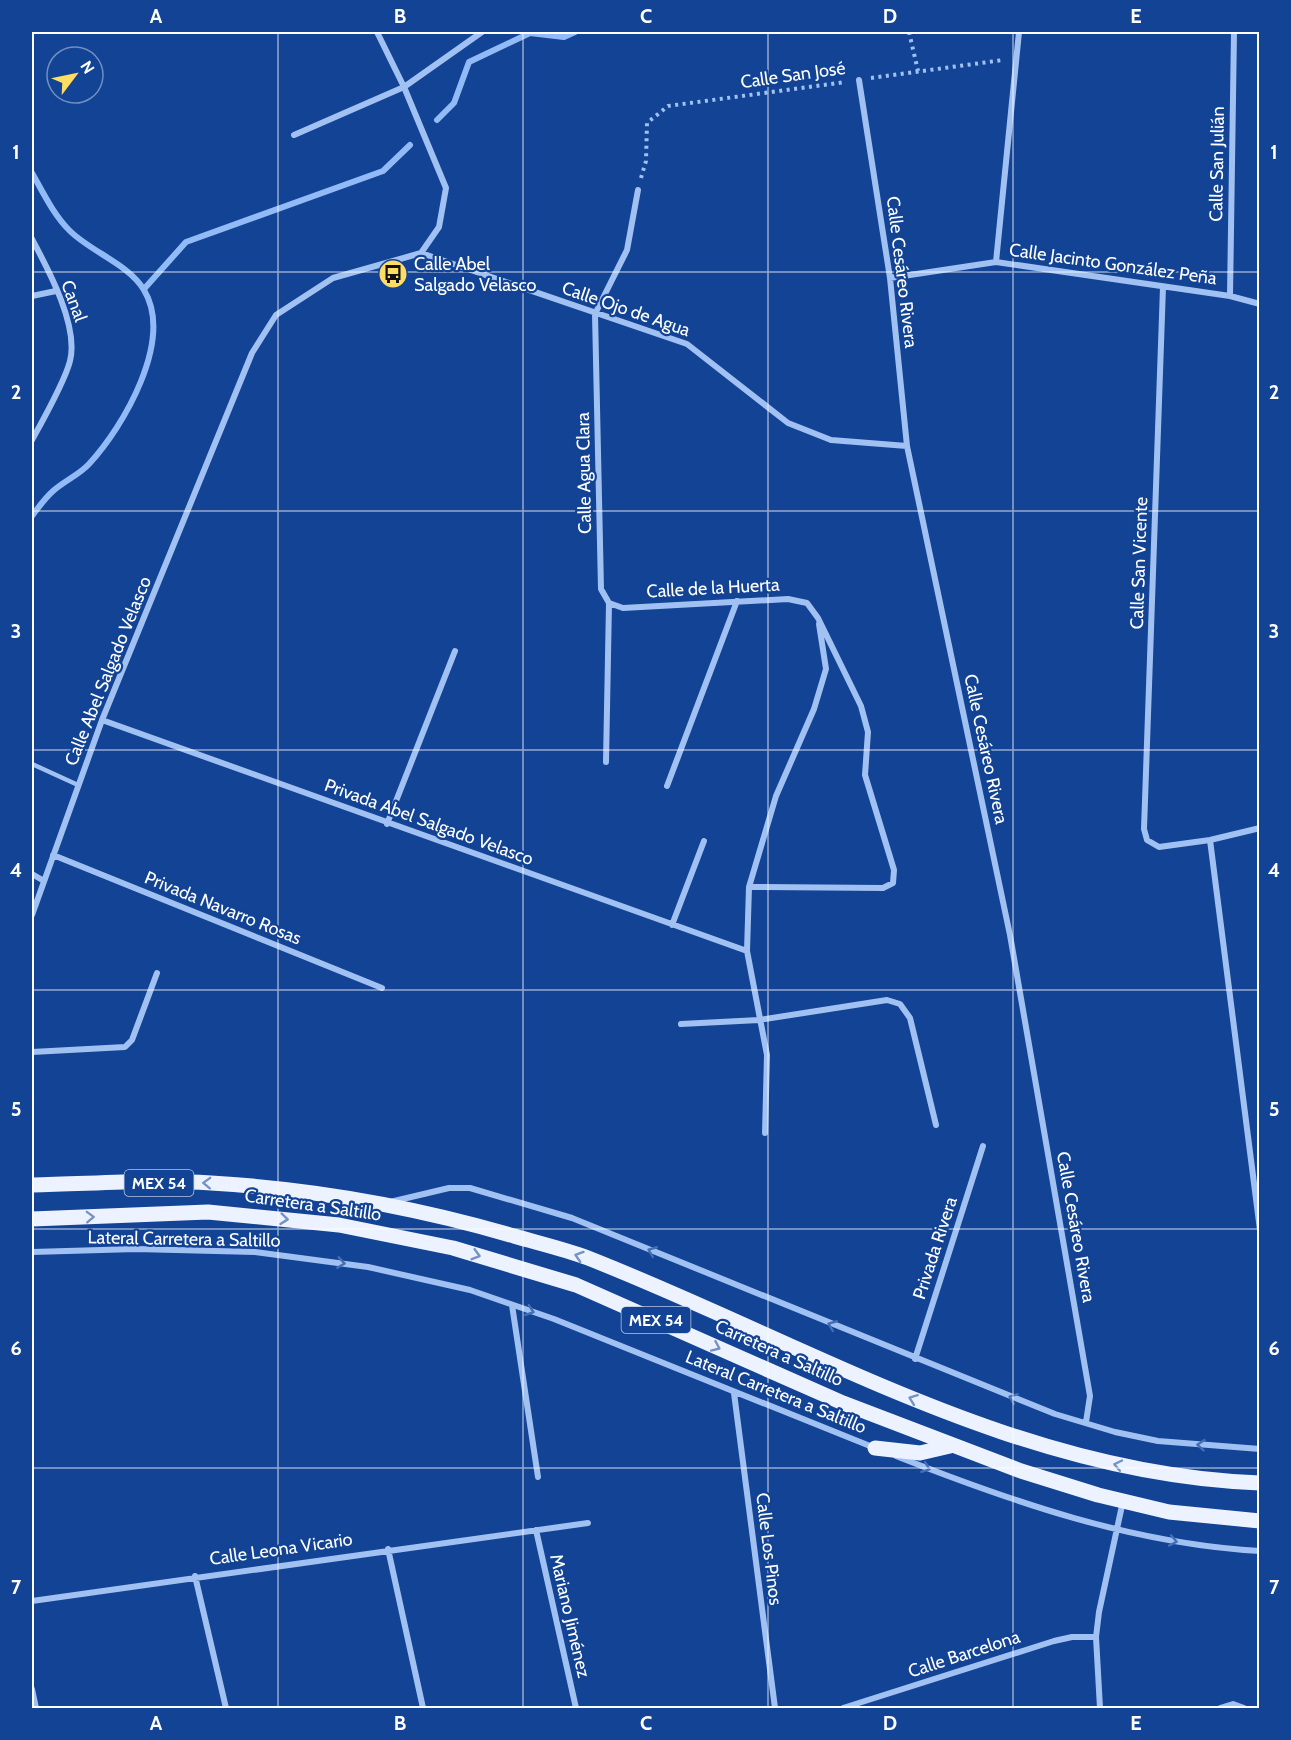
<svg xmlns="http://www.w3.org/2000/svg" width="1291" height="1740" font-family="Cabin,sans-serif">
<style>
.lines{fill:none;stroke-linecap:round;stroke-linejoin:round}
.stream{stroke:#92baf6;stroke-width:6}
.path{stroke:#a1c1f3;stroke-width:4;stroke-dasharray:3 4.5;stroke-linecap:butt}
.service{stroke:#a1c1f3;stroke-width:4.5}
.minor{stroke:#a1c1f3;stroke-width:6}
.primary{stroke:#ecf2ff;stroke-width:15}
.oneway{stroke:#7492c4}
.oneway2{stroke:#446fb5}
.grid{fill:none;stroke:#fff;stroke-width:1.5;stroke-opacity:0.55}
.labels{text-anchor:middle;stroke-width:4.5;stroke-linejoin:round;paint-order:stroke}
.shield{fill:#124394;stroke:#b8c7df;stroke-width:1.5}
.shield-label{font-size:16px;font-weight:bold;fill:#fff}
.street-label{font-size:18px;fill:#fff;stroke:#124394}
.poi-label{font-size:18px;fill:#fff;stroke:#124394;text-anchor:start}
.neatline{fill:none;stroke:#fff;stroke-width:2}
.grid-label{font-size:20px;text-anchor:middle;font-weight:bold;fill:#fff}
</style>
<rect width="100%" height="100%" fill="#124394"/>
<g class="lines">
<path class="stream" d="M437 120 454 103 469 62 530 33 564 37 575 32
M32 173C43 192 53 214 69 230 89 251 129 264 144 290 174 340 124 426 89 464 79 475 64 481 53 491 45 498 38 508 32 516
M144 289 186 242 383 171 410 145"/>
<path class="path" d="M909 32 918 71
M871 78 1003 60
M641 178 646 161 647 123 668 106 846 82"/>
<path class="service" d="M32 764 78 785"/>
<path class="minor" d="M859 80 890 278 907 446 1010 935 1090 1396 1086 1422
M294 135 404 87 482 32
M32 239C48 269 79 326 70 361 65 381 42 422 32 440
M421 253 687 344 788 423 831 440 907 446
M996 262 1019 32
M890 278 996 262 1230 296 1260 304
M1163 287 1144 829 1147 840 1159 847 1210 840 1260 828
M32 296 56 291
M1230 296 1234 32
M609 603 623 608 788 599 807 603 818 618 861 706 868 732 865 775 894 870 893 883 883 888 749 887
M102 720 747 951
M606 762 609 603 601 589 595 314 627 250 638 190
M667 786 737 601
M387 824 455 651
M1210 840 1260 1230
M53 855 382 988
M32 874 44 881
M32 915 102 720 252 353 276 315 333 278 421 253 439 227 446 188 404 87 377 32
M672 925 704 841
M681 1024 759 1020 887 1000 900 1004 910 1018 936 1125
M32 1052 125 1047 132 1040 157 973
M765 1133 767 1055 747 951 749 887 776 796 814 709 826 669 819 624
M390 1202 449 1188H470L572 1218 1055 1414 1115 1432 1158 1441 1260 1449
M32 1252 136 1249 255 1252 368 1267 470 1290 554 1319 875 1448
M512 1305 538 1477
M915 1359 983 1146
M734 1393 775 1708
M896 1456C1013 1502 1133 1544 1260 1551
M536 1530 576 1708
M388 1549 423 1708
M195 1576 226 1708
M32 1601 588 1523
M32 1689 36 1708
M843 1708 1054 1641 1072 1637H1096
M1100 1708 1096 1637 1099 1612 1123 1501
M1220 1708 1233 1704 1244 1708"/>
<path class="primary" d="M32 1185C91 1184 152 1179 211 1183 314 1189 415 1207 514 1236 538 1243 564 1249 588 1258 807 1344 1018 1475 1260 1483
M32 1219 208 1212 339 1225 453 1248 576 1285 843 1403 1021 1471 1098 1495 1169 1512 1260 1521
M875 1448 920 1453 950 1446"/>
</g>
<defs><path id="oneway-chevron" d="M-2-3.5L2.5 0L-2 3.5" fill="none" stroke-width="1.6" stroke-linecap="round" stroke-linejoin="round" transform="scale(1.5)"/></defs>
<g class="oneway">
<use href="#oneway-chevron" transform="translate(207 1183) rotate(-178)"/>
<use href="#oneway-chevron" transform="translate(90 1217) rotate(-2)"/>
<use href="#oneway-chevron" transform="translate(284 1219) rotate(6)"/>
<use href="#oneway-chevron" transform="translate(476 1255) rotate(16)"/>
<use href="#oneway-chevron" transform="translate(579 1256) rotate(-162)"/>
<use href="#oneway-chevron" transform="translate(716 1347) rotate(24)"/>
<use href="#oneway-chevron" transform="translate(913 1399) rotate(-159)"/>
<use href="#oneway-chevron" transform="translate(1118 1465) rotate(-168)"/>
</g>
<g class="oneway2">
<use href="#oneway-chevron" transform="translate(652 1251) rotate(-158)"/>
<use href="#oneway-chevron" transform="translate(341 1263) rotate(8)"/>
<use href="#oneway-chevron" transform="translate(530 1311) rotate(19)"/>
<use href="#oneway-chevron" transform="translate(832 1325) rotate(-158)"/>
<use href="#oneway-chevron" transform="translate(1013 1398) rotate(-159)"/>
<use href="#oneway-chevron" transform="translate(1201 1445) rotate(-175)"/>
<use href="#oneway-chevron" transform="translate(926 1468) rotate(21)"/>
<use href="#oneway-chevron" transform="translate(1173 1541) rotate(11)"/>
</g>
<path class="grid" d="M278 32V1708M523 32V1708M768 32V1708M1013 32V1708M32 272H1260M32 511H1260M32 750H1260M32 990H1260M32 1229H1260M32 1468H1260"/>
<defs>
<g id="bus-disc" transform="scale(1.5)"><circle r="9.5" fill="#ffdc62" stroke="#124394"/><path d="M-5-6H5V4H4V6H2V4H-2V6H-4V4H-5ZM-3.5-4V0h7V-4ZM-3.5 1.2v1.5H-2V1.2ZM2 1.2v1.5H3.5V1.2Z" fill="#111"/></g>
</defs>
<g fill-rule="evenodd">
<use href="#bus-disc" x="393" y="274"/>
</g>
<g class="labels">
<g class="shield">
<rect x="124.5" y="1170" width="69" height="26" rx="4.5"/>
<rect x="621.5" y="1307" width="69" height="26" rx="4.5"/>
</g>
<g class="shield-label">
<text x="159" y="1189">MEX 54</text>
<text x="656" y="1326">MEX 54</text>
</g>
<g class="street-label">
<text transform="translate(793 75) rotate(-8)" y="6">Calle San José</text>
<text transform="translate(1217 164) rotate(-89)" y="6">Calle San Julián</text>
<text transform="translate(1113 264) rotate(8)" y="6">Calle Jacinto González Peña</text>
<text transform="translate(902 272) rotate(83)" y="6">Calle Cesáreo Rivera</text>
<text transform="translate(74 301) rotate(70)" y="6">Canal</text>
<text transform="translate(626 309) rotate(19)" y="6">Calle Ojo de Agua</text>
<text transform="translate(584 473) rotate(-91)" y="6">Calle Agua Clara</text>
<text transform="translate(1139 563) rotate(-88)" y="6">Calle San Vicente</text>
<text transform="translate(713 588) rotate(-3)" y="6">Calle de la Huerta</text>
<text transform="translate(108 671) rotate(-68)" y="6">Calle Abel Salgado Velasco</text>
<text transform="translate(986 749) rotate(78)" y="6">Calle Cesáreo Rivera</text>
<text transform="translate(429 822) rotate(20)" y="6">Privada Abel Salgado Velasco</text>
<text transform="translate(223 908) rotate(22)" y="6">Privada Navarro Rosas</text>
<text transform="translate(313 1205) rotate(8)" y="6">Carretera a Saltillo</text>
<text transform="translate(1076 1227) rotate(80)" y="6">Calle Cesáreo Rivera</text>
<text transform="translate(184 1239) rotate(1)" y="6">Lateral Carretera a Saltillo</text>
<text transform="translate(935 1248) rotate(-72)" y="6">Privada Rivera</text>
<text transform="translate(779 1353) rotate(24)" y="6">Carretera a Saltillo</text>
<text transform="translate(776 1392) rotate(22)" y="6">Lateral Carretera a Saltillo</text>
<text transform="translate(281 1549) rotate(-8)" y="6">Calle Leona Vicario</text>
<text transform="translate(769 1549) rotate(83)" y="6">Calle Los Pinos</text>
<text transform="translate(570 1616) rotate(77)" y="6">Mariano Jiménez</text>
<text transform="translate(964 1654) rotate(-18)" y="6">Calle Barcelona</text>
</g>
<g class="poi-label">
<text x="414" y="270">Calle Abel<tspan x="414" dy="21">Salgado Velasco</tspan></text>
</g>
</g>
<rect width="1291" height="1740" fill="none" stroke="#124394" stroke-width="66"/>
<g transform="translate(75 75) rotate(58)"><circle r="28" fill="#124394" stroke="#718ebf" stroke-width="1.5"/>
<path d="M0-4.5L10 22L0 15L-10 22Z" fill="#ffdc62"/>
<text y="-9" font-size="16" font-weight="bold" text-anchor="middle" fill="#ffffff">N</text>
</g>
<rect x="33" y="33" width="1225" height="1674" class="neatline"/>
<g class="grid-label">
<text x="156" y="23">A</text>
<text x="400" y="23">B</text>
<text x="646" y="23">C</text>
<text x="890" y="23">D</text>
<text x="1136" y="23">E</text>
<text x="16" y="159">1</text>
<text x="1274" y="159">1</text>
<text x="16" y="399">2</text>
<text x="1274" y="399">2</text>
<text x="16" y="638">3</text>
<text x="1274" y="638">3</text>
<text x="16" y="877">4</text>
<text x="1274" y="877">4</text>
<text x="16" y="1116">5</text>
<text x="1274" y="1116">5</text>
<text x="16" y="1355">6</text>
<text x="1274" y="1355">6</text>
<text x="16" y="1594">7</text>
<text x="1274" y="1594">7</text>
<text x="156" y="1730">A</text>
<text x="400" y="1730">B</text>
<text x="646" y="1730">C</text>
<text x="890" y="1730">D</text>
<text x="1136" y="1730">E</text>
</g>
</svg>
